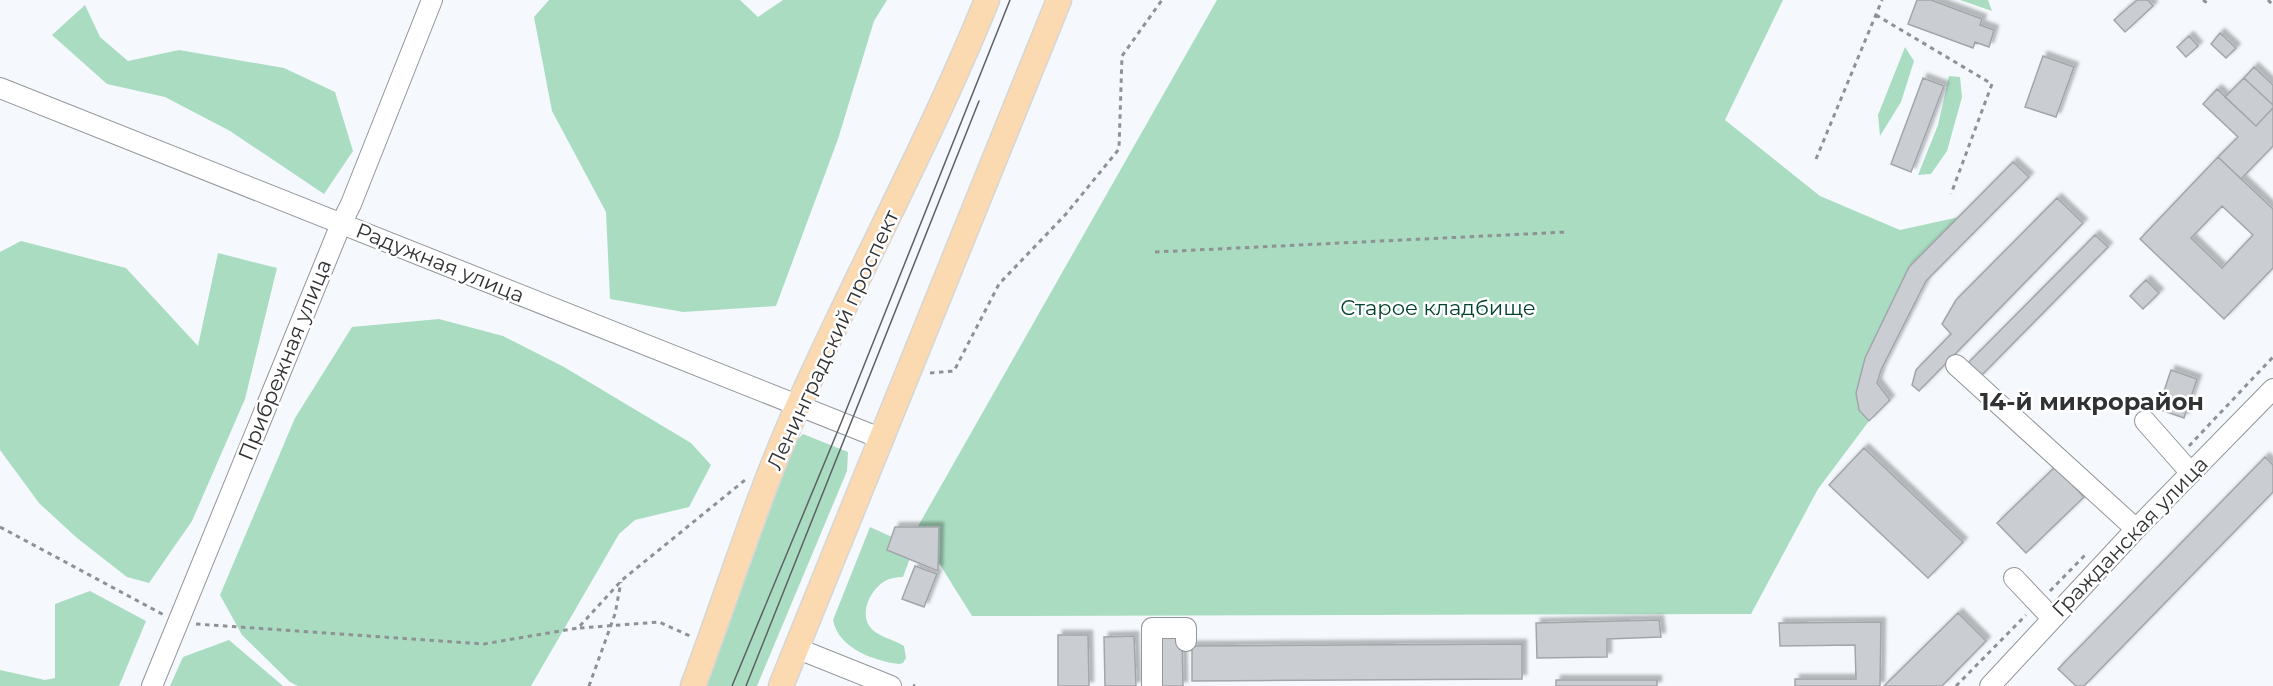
<svg xmlns="http://www.w3.org/2000/svg" width="2273" height="686" font-family="Montserrat,sans-serif">
<style>
.green{fill:#aadcc2}
.building{fill:#caced2;stroke:#a2a6aa;stroke-width:1.5;fill-rule:evenodd;filter:url(#shadow)}
.lines{fill:none;stroke-linecap:round;stroke-linejoin:round}
.minor-casing{stroke:#93969a;stroke-width:22}
.major-casing{stroke:#d6d6d6;stroke-width:27}
.path{stroke:#8f9295;stroke-width:3;stroke-dasharray:4.5 4.5;stroke-linecap:butt}
.minor{stroke:#fff;stroke-width:20}
.major{stroke:#fbd9b1;stroke-width:24}
.tram{stroke:#5e6063;stroke-width:1.5}
.labels{text-anchor:middle;stroke-width:5;stroke-linejoin:round;paint-order:stroke}
.street-label{font-size:21px;fill:#303234;stroke:#fff}
.park-label{font-size:21px;fill:#02432c;stroke:#fff}
.quarter-label{font-size:24px;font-weight:bold;fill:#303234;stroke:#fff}
</style>
<defs>
<filter id="shadow"><feDropShadow dx="4.5" dy="-4.5" stdDeviation="1.5" flood-color="#0004"/></filter>
</defs>
<rect width="100%" height="100%" fill="#f5f9fd"/>
<path class="green" d="M549 0H740L758 17 783 0H887L874 21 838 139 776 306 683 312 610 299 606 212 552 111 534 17Z
M1217 0H1783L1725 120 1820 196 1900 230 1959 217 1909 267 1859 410 1869 421 1818 489 1751 614 972 616 917 528Z
M1960 0H1988L1992 11Z
M85 5 100 37 128 61 179 50 284 68 335 92 353 151 324 194 230 131 165 97 107 84 52 35Z
M1905 47 1914 61 1901 102 1880 136 1878 115Z
M1949 76 1960 77 1962 97 1947 151 1931 174 1918 175 1938 125Z
M21 241 126 268 198 346 218 253 277 268 245 399 192 521 149 583 127 577 77 538 39 503 0 450V252Z
M439 319 503 336 564 367 691 443 711 465 689 507 635 520 619 534 531 686H298L290 682 242 635 220 595 295 418 352 327Z
M803 434 848 452 847 471 757 686H706L795 442Z
M870 527 914 547 903 577C897 577 890 578 885 581 871 589 859 612 870 627 878 637 893 639 904 646L906 658 903 663 899 664C874 661 838 648 833 620Z
M90 591 146 621 119 686H0V670L45 680 55 678V604Z
M229 640 283 686H170L183 657Z"/>
<path class="building" d="M1917 0H1931L1982 19 1980 25 1994 30 1989 47 1975 42 1973 48 1908 24Z
M2137 0H2148L2153 6 2125 32 2114 20Z
M2220 33 2236 48 2226 58 2211 44Z
M2189 36 2198 46 2186 57 2177 47Z
M2043 56 2074 67 2056 117 2025 107Z
M2254 67 2273 85V105L2244 78Z
M1923 78 1944 86 1911 172 1891 164Z
M2244 78 2273 105V108L2256 126 2225 97Z
M2217 89 2256 126 2273 108V146L2241 179 2218 157 2238 137 2203 104Z
M2218 157 2273 209V268L2224 319 2140 239ZM2222 206 2253 235 2222 268 2191 238Z
M2013 162 2029 177 1926 281 1881 370 1877 383 1890 400 1869 421 1859 410 1856 393 1865 358 1909 267Z
M2057 198 2083 223 1919 391 1912 385 1916 370 1951 334 1942 324 1956 300Z
M2095 235 2108 247 1979 378 1966 365Z
M2146 280 2159 293 2143 309 2130 296Z
M2171 370 2197 379 2184 418 2158 409Z
M1864 448 1963 542 1928 578 1829 485Z
M2265 457 2273 465V492L2084 686H2076L2058 669Z
M2055 467 2084 497 2026 553 1997 523Z
M895 527H939L938 571 887 550Z
M915 566 937 574 924 607 902 599Z
M1958 613 1986 641 1942 686H1884Z
M1659 620 1661 637 1607 639V657L1537 658 1536 623Z
M1881 622 1880 686H1795V679H1856L1855 645 1780 646 1779 623Z
M1155 634H1182L1183 686H1156Z
M1058 635H1088L1089 686H1058Z
M1134 636 1136 686H1105L1104 637Z
M1522 644V679L1192 681V646Z
M1556 680H1657V686H1556Z"/>
<g class="lines">
<g class="minor-casing">
<path id="minor" d="M0 88 880 438
M1956 365 2136 529
M2145 421 2191 473
M2014 578 2052 618
M796 648 891 686
M152 686 341 224 351 204 432 0
M1152 686V628H1186V641
M1990 686 2136 529 2273 389"/>
</g>
<g class="major-casing">
<path id="major" d="M693 686C728 593 757 497 798 406 859 270 931 138 987 0
M781 686 1059 0"/>
</g>
<path class="path" d="M2203 0 2210 5
M2268 0 2273 5
M1876 15 1992 84 1951 194
M1816 159 1882 0
M1155 252 1567 232
M930 373 954 371 999 284 1066 214 1119 149 1122 56 1162 0
M2189 446 2273 357
M0 527 164 615
M2050 591 2087 553
M196 624 484 644 578 628 622 580 745 480
M580 628 659 622 690 636
M913 685 915 686
M589 686 615 614 621 582
M1956 686 2026 615"/>
<use href="#minor" class="minor"/>
<use href="#major" class="major"/>
<path class="tram" d="M732 686 841 423 1010 0
M746 686 979 101"/>
</g>
<g class="labels">
<g class="street-label">
<text transform="translate(440 263) rotate(22)" y="7">Радужная улица</text>
<text transform="translate(833 340) rotate(-65)" y="7">Ленинградский проспект</text>
<text transform="translate(285 360) rotate(-68)" y="7">Прибрежная улица</text>
<text transform="translate(2130 537) rotate(-46)" y="7">Гражданская улица</text>
</g>
<g class="park-label">
<text x="1438" y="315">Старое кладбище</text>
</g>
<g class="quarter-label">
<text x="2092" y="410">14-й микрорайон</text>
</g>
</g>
</svg>
